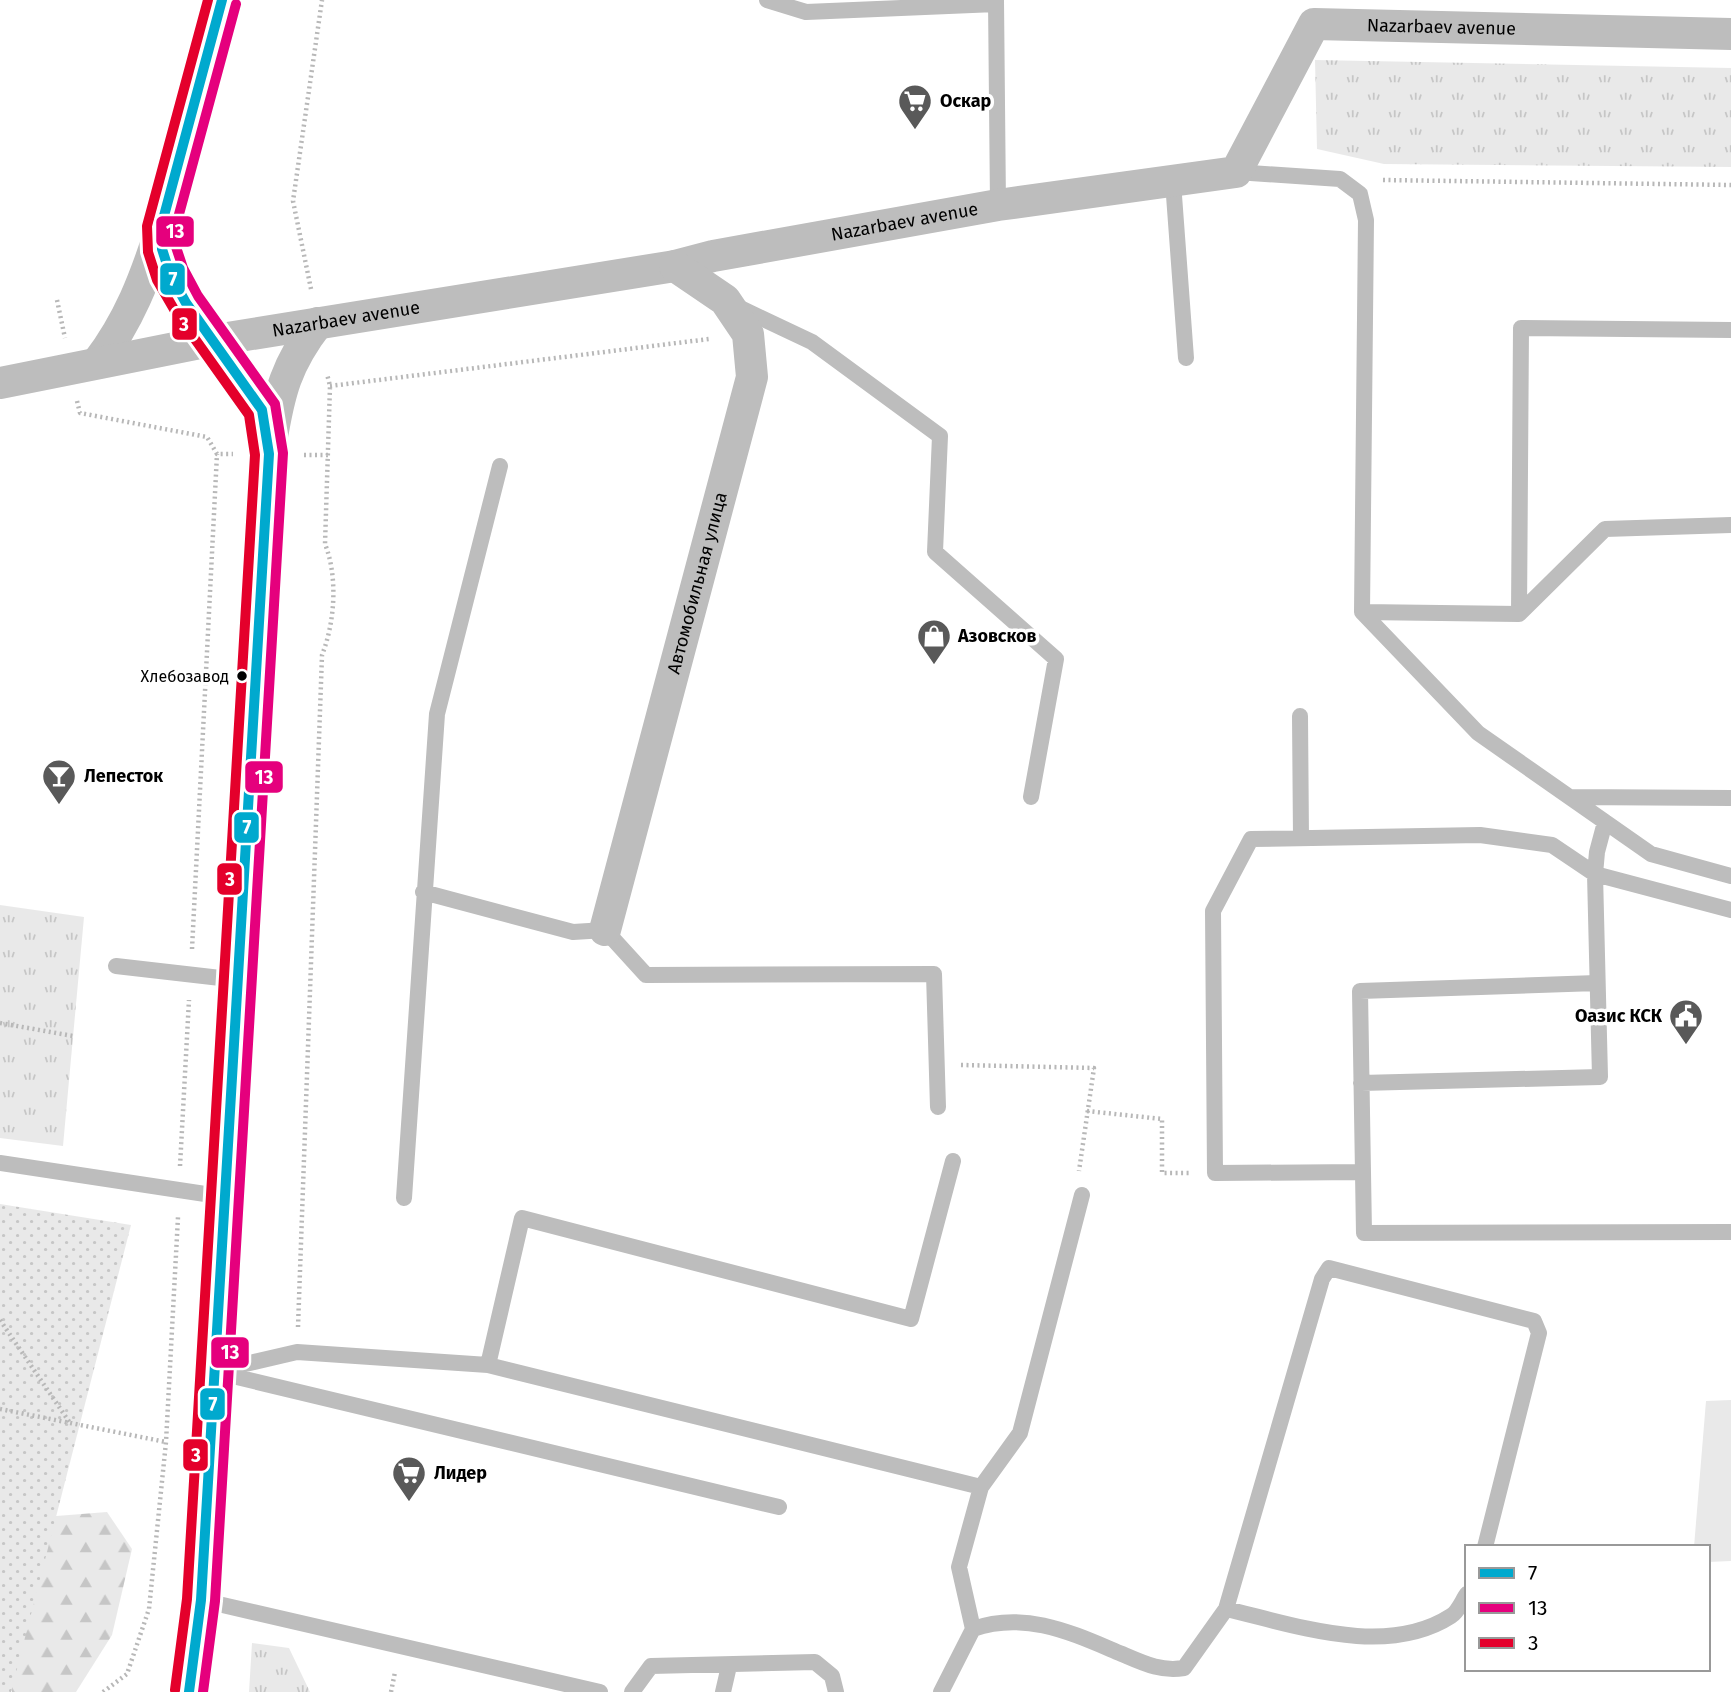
<svg xmlns="http://www.w3.org/2000/svg" width="1731" height="1692" font-family="'Fira Sans',sans-serif">
<style>
.grass{fill:url(#grass-tufts)}
.forest{fill:url(#forest-firs)}
.park{fill:url(#park-dots)}
.pitch{fill:#e9e9e9}
.lines{fill:none;stroke-linecap:round;stroke-linejoin:round}
.path{stroke:#b8b8b8;stroke-width:4.5;stroke-dasharray:2 3.5;stroke-linecap:butt}
.lane{stroke:#bdbdbd;stroke-width:16}
.street{stroke:#bdbdbd;stroke-width:32}
.secondary{stroke:#c0c0c0;stroke-width:38}
.bus-1-casing{stroke:#fff;stroke-width:16}
.bus-2-casing{stroke:#fff;stroke-width:16}
.bus-3-casing{stroke:#fff;stroke-width:16}
.bus-1{stroke:#00a9ce;stroke-width:10}
.bus-2{stroke:#e5007d;stroke-width:10}
.bus-3{stroke:#e4002b;stroke-width:10}
.bus-dot{fill:#000;stroke:#fff;stroke-width:2.5}
.labels{text-anchor:middle;stroke-width:7;stroke-linejoin:round;paint-order:stroke}
.bus-label{font-size:16px;fill:#000;stroke:#fff;text-anchor:end}
.street-label{font-size:18px;fill:#000;stroke:#fff}
.poi-label{font-size:18px;font-weight:bold;fill:#000;stroke:#fff;text-anchor:start}
.line-badge{stroke:#fff;stroke-width:2.5}
.badge-label{font-size:19px;text-anchor:middle;font-weight:bold;fill:#fff}
</style>
<defs>
<pattern id="grass-tufts" width="24" height="20" patternUnits="userSpaceOnUse" patternTransform="scale(1.75)"><rect width="24" height="20" fill="#e9e9e9"/><path d="M3 7l-1-3M5 7V3M7 7l1-3M15 17l-1-3M17 17v-4M19 17l1-3" fill="none" stroke="#c6c6c6"/></pattern>
<pattern id="forest-firs" width="22" height="20" patternUnits="userSpaceOnUse" patternTransform="scale(1.75)"><rect width="22" height="20" fill="#e9e9e9"/><path d="M5 1l3.5 6h-7zM16 11l3.5 6h-7z" fill="#c6c6c6"/></pattern>
<pattern id="park-dots" width="8" height="8" patternUnits="userSpaceOnUse" patternTransform="scale(1.75)"><rect width="8" height="8" fill="#e9e9e9"/><path d="M2 2h.1M6 6h.1" fill="none" stroke="#c6c6c6" stroke-width="1.8" stroke-linecap="round"/></pattern>
</defs>
<rect width="100%" height="100%" fill="#fff"/>
<path class="grass" d="M1315 60 1731 68V167L1384 164 1317 149Z
M0 905 84 917 63 1146 0 1138Z
M252 1643 289 1648 310 1692H249Z"/>
<path class="forest" d="M107 1512 132 1549 112 1635 76 1692H12L3 1658 0 1551 31 1518Z"/>
<path class="park" d="M0 1204 131 1225 11 1692H0Z"/>
<path class="pitch" d="M1731 1400V1561L1708 1562V1547H1694L1706 1401Z"/>
<g class="lines">
<path class="path" d="M1383 180 1731 185
M311 289 293 201 322 0
M57 300 65 338
M330 386 709 339
M77 401 80 413 207 437 217 454H233
M304 455H328
M192 949 217 454
M0 1023 73 1036
M961 1065 1094 1068 1079 1171
M1087 1111 1162 1119V1173H1189
M180 1166 189 1000
M0 1320 70 1423
M298 1327 322 655C335 622 338 577 325 544L330 386 327 374
M0 1409 166 1442
M103 1692 127 1674 149 1609 166 1442 178 1217
M391 1692 395 1672"/>
<path class="lane" d="M767 0 806 12 996 4
M996 0 998 205
M1236 172 1340 179 1360 194 1366 220 1362 612 1519 614 1521 328 1731 330
M1173 182 1186 358
M734 305 812 342 940 436 935 552 1056 659 1031 797
M1362 612 1478 733 1651 854 1731 876
M1519 614 1605 529 1731 525
M1300 716 1301 838
M1570 797 1731 798
M423 892 573 932 605 930 646 975 934 974 938 1107
M116 966 238 980
M1597 983 1360 991 1364 1233 1731 1232
M1361 1083 1600 1077 1595 874 1597 852 1605 822
M0 1163 225 1197
M1363 1172 1215 1173 1213 911 1251 839 1480 835 1552 845 1595 874 1731 910
M404 1198 437 714 500 466
M488 1365 522 1218 911 1319 953 1161
M215 1371 297 1352 488 1365 981 1487 1020 1433 1082 1195
M220 1373 779 1507
M201 1600 600 1692
M1226 1609C1295 1625 1386 1658 1451 1616 1458 1612 1462 1601 1467 1594
M973 1629 959 1567 981 1487
M632 1692 651 1666 815 1662 832 1676 836 1692
M723 1692 729 1666
M941 1692 973 1629C1026 1610 1074 1634 1122 1654 1143 1663 1161 1672 1184 1668L1226 1609 1322 1279 1329 1268 1534 1321 1539 1333 1485 1547"/>
<g class="street">
<path d="M97 363C129 321 145 279 161 229"/>
<path id="s1" d="M0 383 215 340 675 266 713 256 998 205 1236 172 1314 24 1731 34"/>
<path d="M271 443C279 393 286 364 318 323"/>
<path id="s2" d="M605 930 752 377 748 334 725 300 675 266"/>
</g>
<path class="secondary" d="M189 1692 201 1600 269 454 262 410 186 303 170 274 162 249 161 227 222 0"/>
<g class="bus-1-casing">
<path id="bus-1" d="M189 1692 201 1600 269 454 262 410 186 303 170 274 162 249 161 227 222 0"/>
</g>
<g class="bus-2-casing">
<path id="bus-2" d="M203 1692 215 1601 283 453 275 404 198 296 183 268 176 247 175 229 236 4"/>
</g>
<g class="bus-3-casing">
<path id="bus-3" d="M175 1690 187 1599 255 455 249 415 175 311 157 280 148 252 147 226 208 0"/>
</g>
<use href="#bus-1" class="bus-1"/>
<use href="#bus-2" class="bus-2"/>
<use href="#bus-3" class="bus-3"/>
</g>
<defs>
<g id="supermarket-pin" transform="scale(1.75)"><path d="M0 17L-7.5 6A9.5 9.5 0 1 1 7.5 6Z" fill="#595959" stroke="#fff"/><path d="M-6-5.5h2.5l.6 2H6L4.5 2H-2.5L-4.4-4H-6ZM-1.5 3.2a1.3 1.3 0 1 0 .1 0ZM3 3.2a1.3 1.3 0 1 0 .1 0Z" fill="#fff"/></g>
<g id="shop-pin" transform="scale(1.75)"><path d="M0 17L-7.5 6A9.5 9.5 0 1 1 7.5 6Z" fill="#595959" stroke="#fff"/><path d="M-5-2.5h2.3a2.7 3.5 0 0 1 5.4 0H5L5.5 6h-11ZM-1.5-2.5h3a1.5 2.3 0 0 0-3 0Z" fill="#fff"/></g>
<g id="bar-pin" transform="scale(1.75)"><path d="M0 17L-7.5 6A9.5 9.5 0 1 1 7.5 6Z" fill="#595959" stroke="#fff"/><path d="M-6-5H6L.8 .8V4.5H3.5V6h-7V4.5H-.8V.8Z" fill="#fff"/></g>
<g id="civic-pin" transform="scale(1.75)"><path d="M0 17L-7.5 6A9.5 9.5 0 1 1 7.5 6Z" fill="#595959" stroke="#fff"/><path d="M-.6-6.5H3V-4.5H.6V-3L4-1V1h2V6H-6V1h2V-1L-.6-3ZM-1.2 2.5V6h2.4V2.5Z" fill="#fff"/></g>
</defs>
<g fill-rule="evenodd">
<use href="#supermarket-pin" x="915" y="101"/>
<use href="#shop-pin" x="934" y="636"/>
<use href="#bar-pin" x="59" y="776"/>
<use href="#civic-pin" x="1686" y="1016"/>
<use href="#supermarket-pin" x="409" y="1473"/>
</g>
<circle class="bus-dot" cx="242" cy="676" r="6"/>
<g class="labels">
<g class="bus-label">
<text x="229" y="682">Хлебозавод</text>
</g>
<g class="street-label">
<text dy="6" stroke="none"><textPath href="#s1" startOffset="1549">Nazarbaev avenue</textPath></text>
<text dy="6" stroke="none"><textPath href="#s1" startOffset="919">Nazarbaev avenue</textPath></text>
<text dy="6" stroke="none"><textPath href="#s1" startOffset="352">Nazarbaev avenue</textPath></text>
<text dy="6" stroke="none"><textPath href="#s2" startOffset="359">Автомобильная улица</textPath></text>
</g>
<g class="poi-label">
<text x="940" y="107">Оскар</text>
<text x="958" y="642">Азовсков</text>
<text x="84" y="782">Лепесток</text>
<text x="1662" y="1022" text-anchor="end">Оазис КСК</text>
<text x="434" y="1479">Лидер</text>
</g>
</g>
<g class="line-badge">
<rect x="155" y="215" width="40" height="33" rx="7" fill="#e5007d"/>
<rect x="159" y="262" width="27" height="34" rx="7" fill="#00a9ce"/>
<rect x="171" y="307" width="27" height="34" rx="7" fill="#e4002b"/>
<rect x="244" y="760" width="40" height="34" rx="7" fill="#e5007d"/>
<rect x="233" y="811" width="27" height="33" rx="7" fill="#00a9ce"/>
<rect x="216" y="862" width="27" height="34" rx="7" fill="#e4002b"/>
<rect x="210" y="1336" width="40" height="33" rx="7" fill="#e5007d"/>
<rect x="199" y="1387" width="27" height="34" rx="7" fill="#00a9ce"/>
<rect x="182" y="1438" width="27" height="34" rx="7" fill="#e4002b"/>
</g>
<g class="badge-label">
<text x="175" y="238">13</text>
<text x="173" y="286">7</text>
<text x="184" y="331">3</text>
<text x="264" y="784">13</text>
<text x="247" y="834">7</text>
<text x="230" y="886">3</text>
<text x="230" y="1359">13</text>
<text x="213" y="1411">7</text>
<text x="196" y="1462">3</text>
</g>
<rect x="1465" y="1545" width="245" height="126" fill="#ffffff" stroke="#999999" stroke-width="2"/>
<rect x="1479" y="1568" width="35" height="10" fill="#00a9ce" stroke="#999999" stroke-width="2"/>
<text x="1528" y="1580" font-size="21" fill="#000000">7</text>
<rect x="1479" y="1603" width="35" height="10" fill="#e5007d" stroke="#999999" stroke-width="2"/>
<text x="1528" y="1615" font-size="21" fill="#000000">13</text>
<rect x="1479" y="1638" width="35" height="10" fill="#e4002b" stroke="#999999" stroke-width="2"/>
<text x="1528" y="1650" font-size="21" fill="#000000">3</text>
</svg>
